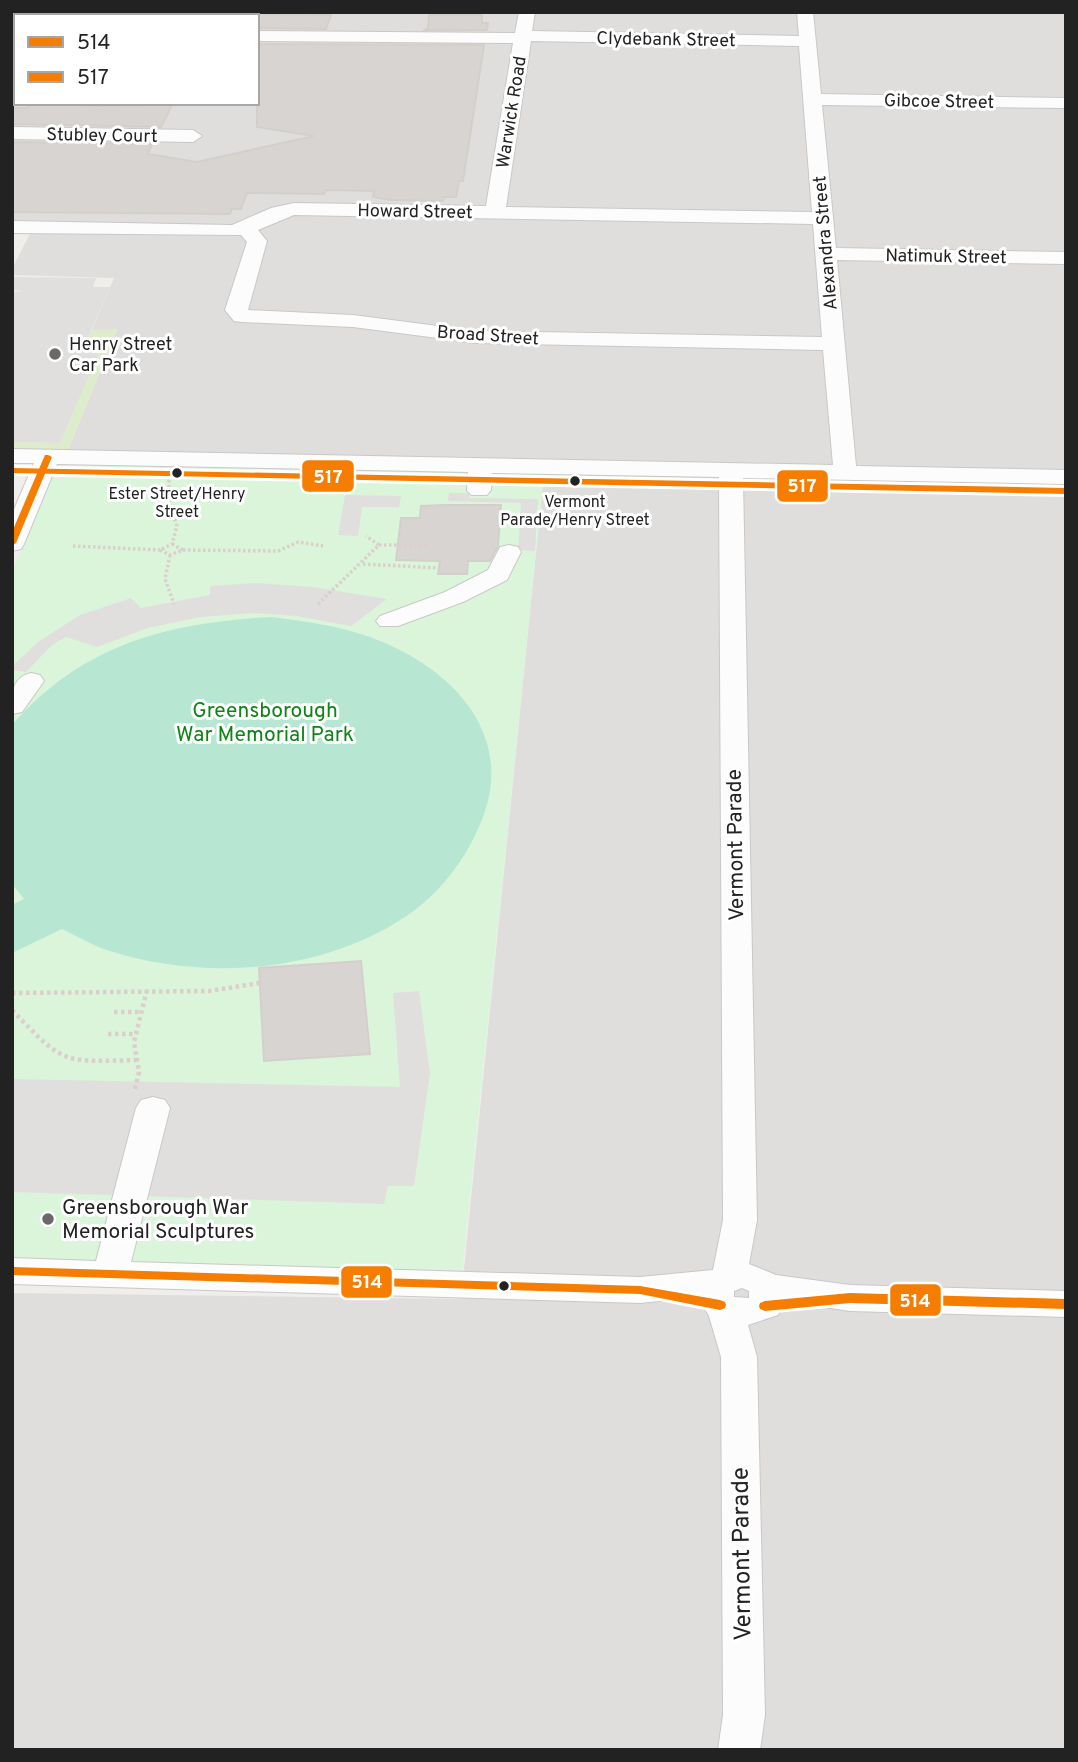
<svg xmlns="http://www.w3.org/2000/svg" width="1078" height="1762" font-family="Overpass,sans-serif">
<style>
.residential{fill:#dfdedc;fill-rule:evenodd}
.grass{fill:#ddeccb}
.park{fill:#daf5da}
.pitch{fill:#b7e6d2}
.parking{fill:#e0dfde}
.building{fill:#d7d4d2;stroke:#d3d0cc;stroke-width:2}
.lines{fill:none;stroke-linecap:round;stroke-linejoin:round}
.minor-casing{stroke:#c9c8c7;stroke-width:2}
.path-far1{stroke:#dccecd;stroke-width:3.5;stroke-dasharray:2.5 2.5;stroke-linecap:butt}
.path{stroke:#dccecd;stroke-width:4.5;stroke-dasharray:3.5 3.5;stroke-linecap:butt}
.minor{fill:#fdfcfc;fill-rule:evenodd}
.bus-1-casing{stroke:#fff;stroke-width:6}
.bus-2-casing{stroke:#fff;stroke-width:6}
.bus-1{fill:#f47d02;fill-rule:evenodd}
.bus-2{fill:#f47d02;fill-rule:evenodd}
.poi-dot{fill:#6a6968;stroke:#fff;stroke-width:2.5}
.bus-dot{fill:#222;stroke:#fff;stroke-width:2.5}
.labels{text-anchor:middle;stroke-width:6;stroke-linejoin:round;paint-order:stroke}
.far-bus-label{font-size:16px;fill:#222;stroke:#fff}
.far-street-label{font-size:18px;fill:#222;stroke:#fff}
.far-poi-label{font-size:18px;fill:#222;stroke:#fff;text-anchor:start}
.park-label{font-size:21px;fill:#0c8416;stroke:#fff}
.street-label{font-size:21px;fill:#222;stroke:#fff}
.poi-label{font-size:21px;fill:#222;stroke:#fff;text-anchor:start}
.near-street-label{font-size:24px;fill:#222;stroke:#fff}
.line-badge{stroke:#fff;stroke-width:2.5}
.badge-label{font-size:19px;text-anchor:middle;font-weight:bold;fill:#fff}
</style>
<rect width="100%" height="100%" fill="#f0eeeb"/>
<path class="residential" d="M12 12H1066V470L68 450 117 330 92 329 114 278 12 275V269L35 224 12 223ZM16 16H257V103H16Z
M544 473 1066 484V1750H12V1293L461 1299Z"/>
<path class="grass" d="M92 329H117L68 450 12 449V442L60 443 104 338 88 337Z"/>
<path class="park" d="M76 464 544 473 462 1274 12 1259V572L53 473 62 466Z"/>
<path class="pitch" d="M271 617C302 621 334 625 364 635 450 664 522 735 478 829 463 863 437 896 405 917 320 973 205 981 110 951 93 946 77 936 62 929L12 953V905L24 899 12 884V725C83 644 167 623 271 617Z"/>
<path class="parking" d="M12 277 96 278 93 287H110L88 337 105 338 60 443 12 442V292L23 291 12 290Z
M449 493H469V498L538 499 535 551 518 550 521 503 448 501Z
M345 495 401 496 399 507H362L358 536 338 535Z
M257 583 312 587 387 599 351 626 296 616 253 613 200 617 148 628 97 647 66 637 52 645 26 672 12 670V666L38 642 80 615 131 598 141 608 210 595V586Z
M419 991 430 1073 414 1186H388L384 1204 12 1192V1079L400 1087 393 993Z"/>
<path class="building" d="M257 14 331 15 326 29 257 28Z
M429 15H482V23H488L487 30H425L428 28Z
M257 44 484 45 463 181H459L456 197H444L443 201 389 200 373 197 374 191 326 190 324 194 247 193 241 209H232L230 214 12 212V142L152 144 148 154 197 162 314 136 257 127Z
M30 103 95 106 172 105 161 127 12 124V108H27Z
M444 505H501L498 546 490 561H468L467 574H438L440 561 396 560 401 518H420L421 506Z
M361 961 370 1054 264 1061 259 968Z"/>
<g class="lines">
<g class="minor-casing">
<path id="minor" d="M519 12H535L532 31 799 36 797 12H813L821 94 1066 98V108L822 105 836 248 1066 252V264L837 260 856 466 1066 470V484L743 478 757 1220 749 1264 776 1275 850 1285 1066 1291V1317L850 1311 784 1301 778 1315 748 1325 757 1357 765 1715 760 1750H718L723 1715 721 1357 709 1316 698 1297 640 1303 12 1284V1258L96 1261 136 1108 141 1100 153 1097 165 1100 170 1108 131 1262 640 1277 713 1270 723 1220 719 477 492 473 491 490 487 495H471L467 490 468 472 57 464 24 544 21 549 12 551V514L34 463H12V449L833 465 823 350 476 343 353 327 242 322 234 321 225 310 247 242 241 235 12 233V221L232 225 271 208 294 203 486 206 513 43 257 41V31L515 33ZM531 41 799 46 812 212 506 207ZM294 215 813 224 822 337 476 331 353 315 248 310 267 241 258 230ZM742 1288 749 1291V1298L734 1297V1291Z
M12 28H16V38H12Z
M12 127 193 130 202 136 193 142 12 139Z
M509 545 518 547 521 552 507 580 463 602 398 626H380L376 621 380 616 445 592 488 570 500 547Z
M31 673 40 675 44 681 22 712 12 714C12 696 10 678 31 673Z"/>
</g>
<path class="path-far1" d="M169 480V504L177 526 172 544
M172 544 183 550 170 555 160 550Z
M379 545H427
M73 546 160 550
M183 550 278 551 298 542 323 546
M170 555 165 579 174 604
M363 564 439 568
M318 604 379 545 366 536"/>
<path class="path" d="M12 993 209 991 260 983
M12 1010C65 1065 61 1062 137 1060
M114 1012H141
M108 1034H136
M135 1089 139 1072 134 1042 147 990"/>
<use href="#minor" class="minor"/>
<g class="bus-1-casing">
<path id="bus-1" d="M45 455H48L52 457 16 543 12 546V532Z
M12 1267 640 1286 720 1300 725 1302 726 1305 725 1308 720 1310 640 1294 12 1275Z
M850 1293 1066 1299V1309L850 1303 765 1311 760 1309 759 1306 760 1303 765 1301Z"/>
</g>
<g class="bus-2-casing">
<path id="bus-2" d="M12 468 1066 488V494L12 473Z"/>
</g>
<use href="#bus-1" class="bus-1"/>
<use href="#bus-2" class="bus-2"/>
</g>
<g class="poi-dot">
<circle cx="55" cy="354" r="7"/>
<circle cx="48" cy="1219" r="7"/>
</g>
<g class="bus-dot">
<circle cx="177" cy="473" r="6"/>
<circle cx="575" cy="481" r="6"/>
<circle cx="504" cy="1286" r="6"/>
</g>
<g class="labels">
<g class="far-bus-label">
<text x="177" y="499">Ester Street/Henry<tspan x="177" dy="18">Street</tspan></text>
<text x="575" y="507">Vermont<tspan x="575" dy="18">Parade/Henry Street</tspan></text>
</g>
<g class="far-street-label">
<text transform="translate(666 39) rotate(1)" y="6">Clydebank Street</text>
<text transform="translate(939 101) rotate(1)" y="6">Gibcoe Street</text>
<text transform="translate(511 112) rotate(-81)" y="6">Warwick Road</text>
<text transform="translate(102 135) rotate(1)" y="6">Stubley Court</text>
<text transform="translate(415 211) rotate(1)" y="6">Howard Street</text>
<text transform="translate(825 243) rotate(-95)" y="6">Alexandra Street</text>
<text transform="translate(946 256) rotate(1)" y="6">Natimuk Street</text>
<text transform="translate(488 335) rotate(4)" y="6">Broad Street</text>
</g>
<g class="far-poi-label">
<text x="69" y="350">Henry Street<tspan x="69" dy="21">Car Park</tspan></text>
</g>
<g class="park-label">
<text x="265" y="717">Greensborough<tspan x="265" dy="24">War Memorial Park</tspan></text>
</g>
<g class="street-label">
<text transform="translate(735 845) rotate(-91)" y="7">Vermont Parade</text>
</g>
<g class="poi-label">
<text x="62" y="1214">Greensborough War<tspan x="62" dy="24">Memorial Sculptures</tspan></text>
</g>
<g class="near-street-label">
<text transform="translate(741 1554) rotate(-91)" y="8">Vermont Parade</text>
</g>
</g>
<g class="line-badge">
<rect x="301" y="459" width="54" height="34" rx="7" fill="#f47d02"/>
<rect x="776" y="469" width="53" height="34" rx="7" fill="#f47d02"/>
<rect x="340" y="1265" width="53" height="34" rx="7" fill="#f47d02"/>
<rect x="889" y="1283" width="53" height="34" rx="7" fill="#f47d02"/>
</g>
<g class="badge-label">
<text x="328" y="483">517</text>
<text x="802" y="492">517</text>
<text x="367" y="1288">514</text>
<text x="915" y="1307">514</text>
</g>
<rect width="1078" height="1762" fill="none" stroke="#222222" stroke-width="28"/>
<rect x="14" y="14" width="245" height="91" fill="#ffffff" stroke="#a7a7a7" stroke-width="2"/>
<rect x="28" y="37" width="35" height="10" fill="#f47d02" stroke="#a7a7a7" stroke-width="2"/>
<text x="77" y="49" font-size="21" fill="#222222">514</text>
<rect x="28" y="72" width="35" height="10" fill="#f47d02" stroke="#a7a7a7" stroke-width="2"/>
<text x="77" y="84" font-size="21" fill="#222222">517</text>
</svg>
